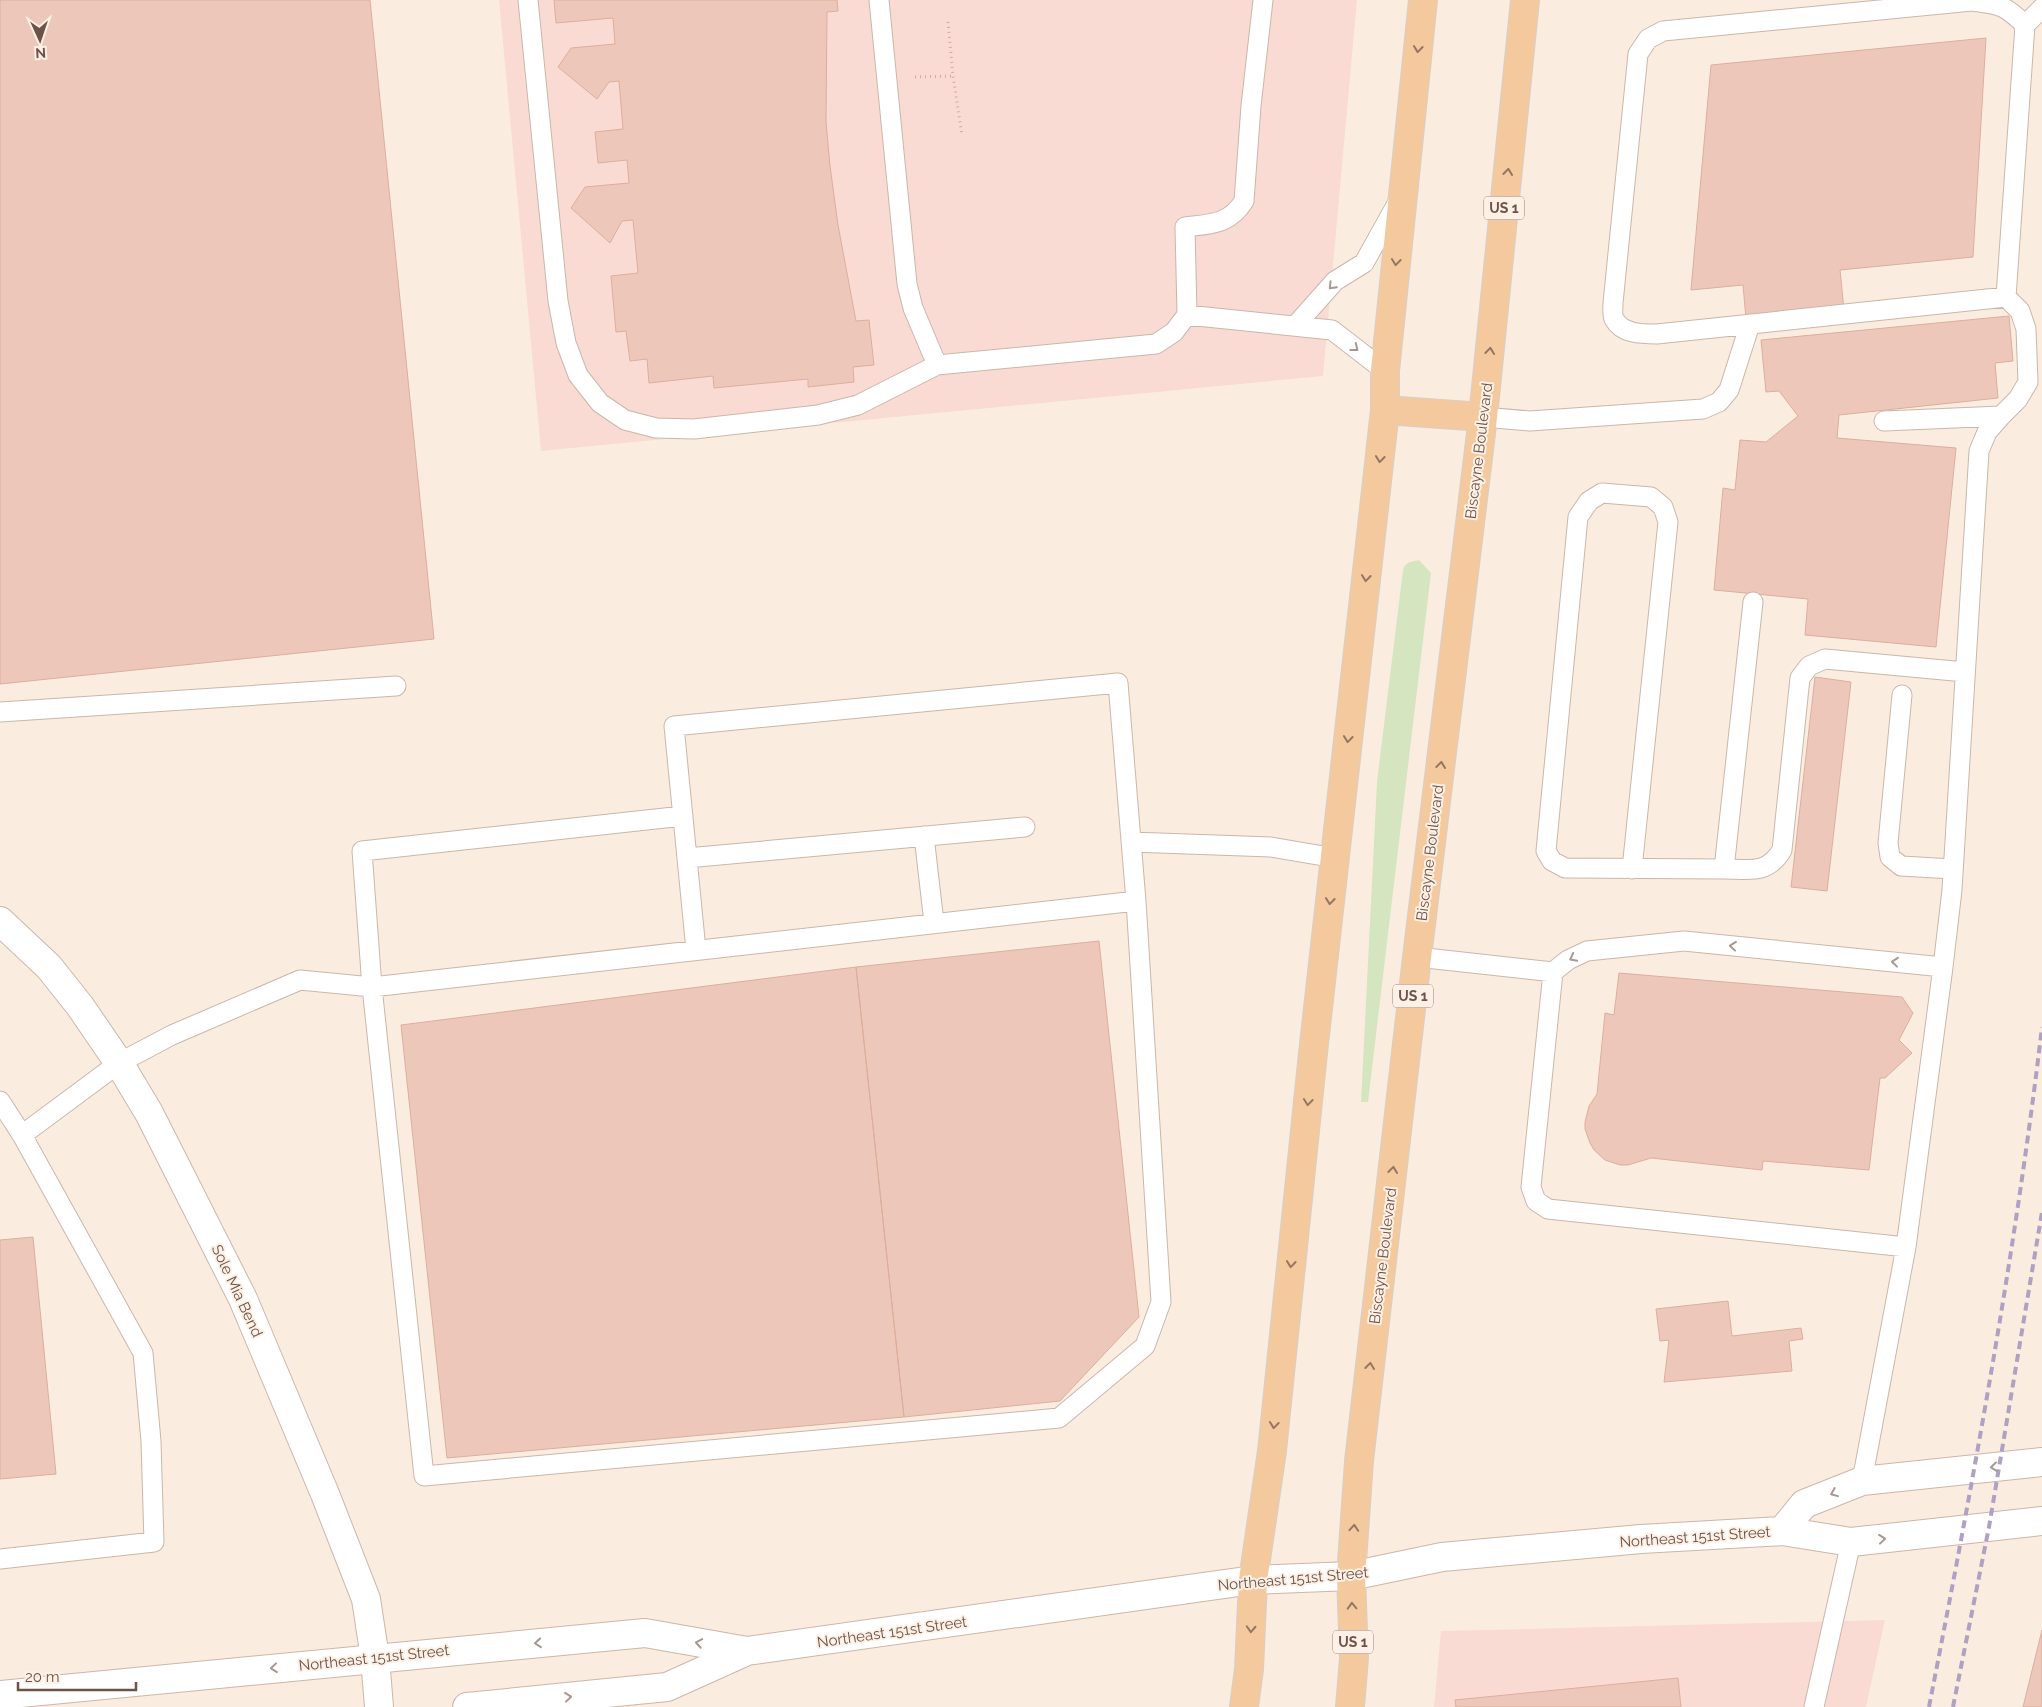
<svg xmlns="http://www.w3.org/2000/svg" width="2042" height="1707" font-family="Raleway,sans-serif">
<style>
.commercial{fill:#f9dbd4}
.green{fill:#d4e5c0}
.building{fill:#edc8ba;stroke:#dead9c}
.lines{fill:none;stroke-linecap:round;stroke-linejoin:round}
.lane-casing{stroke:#cbb6ab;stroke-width:21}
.street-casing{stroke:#cbb6ab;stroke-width:30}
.secondary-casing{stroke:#ceb5a9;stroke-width:30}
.primary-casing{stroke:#d6cfcc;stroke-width:30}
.path{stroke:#d1ac9e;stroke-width:3;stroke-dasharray:1 4;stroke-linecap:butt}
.lane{stroke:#fff;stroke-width:19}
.street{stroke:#fff;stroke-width:28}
.secondary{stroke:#fff;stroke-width:28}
.primary{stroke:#f4c99d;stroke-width:28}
.rail{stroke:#aea1c1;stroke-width:4;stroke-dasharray:8 5;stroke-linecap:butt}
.oneway{stroke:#967663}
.oneway2{stroke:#a89792}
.labels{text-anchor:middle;stroke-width:4;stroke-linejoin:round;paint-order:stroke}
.shield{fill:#fdf1e5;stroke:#998278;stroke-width:1}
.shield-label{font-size:14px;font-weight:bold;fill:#6e524a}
.street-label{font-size:15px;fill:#6e524a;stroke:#fdf1e5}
</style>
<rect width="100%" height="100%" fill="#faede0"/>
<path class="commercial" d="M499 0H1357L1323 376 541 451Z
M1885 1620 1866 1707H1434L1441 1631Z"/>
<path class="green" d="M1419 560 1431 573 1368 1102H1361L1377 782 1403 570C1405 562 1411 562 1419 560Z"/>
<path class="building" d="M0 0H370L434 639 0 684Z
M554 0H837L838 11 827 12 826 122 830 166 838 225 856 321 869 320 874 365 853 367 854 382 808 387V379L714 388 713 376 649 383 647 359 630 361 626 331 616 332 611 276 638 273 633 220 622 221 610 243 571 208 585 187 629 183 627 160 598 163 595 132 623 129 619 81 609 82 597 99 558 67 571 48 615 44 613 18 556 23Z
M1986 38 1973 257 1840 270 1844 310 1746 319 1743 285 1691 290 1711 65Z
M2009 316 2013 361 1995 363 1998 398 1839 415 1837 438 1956 448 1936 647 1805 635 1808 599 1714 590 1723 488 1735 490 1740 440 1766 442 1798 416 1779 391 1766 392 1761 340Z
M1815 677 1851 682 1827 891 1791 887Z
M1099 941 1139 1317 1060 1401 904 1417 856 967Z
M856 967 904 1417 447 1458 401 1025Z
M1619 973 1902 997 1913 1013 1899 1040 1912 1053 1885 1078H1880L1869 1170 1763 1161 1762 1170 1651 1158 1628 1165H1620L1605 1160 1594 1150 1590 1143 1585 1129V1122L1589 1106 1597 1094 1605 1013 1614 1015Z
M33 1237 56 1474 0 1479V1240Z
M1728 1301 1732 1336 1801 1328 1803 1339 1789 1341 1792 1371 1664 1382 1669 1340 1660 1341 1656 1309Z
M2042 1630V1707H2023Z
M1678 1678 1681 1707H1456L1455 1700Z"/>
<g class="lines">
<g class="lane-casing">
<path id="lane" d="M528 0 558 301 566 343 578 375 600 403 625 420 656 428 694 429 818 415 858 405 937 365
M879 0 907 284 913 308 937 365 1156 344 1174 332 1187 315 1185 227C1210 224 1229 225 1244 201L1251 106 1263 0
M2006 297 1657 334C1642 334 1622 334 1614 319 1612 315 1613 307 1613 303L1638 54 1648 39 1663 31 1972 1C2000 5 2004 4 2025 25
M1187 315 1332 330 1385 371
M1295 326 1335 281 1364 263 1398 202
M1483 417 1530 421 1703 409 1719 402 1729 390 1750 324
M1884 421 2001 416
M1753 602 1724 869C1750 869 1767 875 1782 850L1800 678 1809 666 1825 659 1965 672
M1902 695 1888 843 1890 857 1901 866 1953 869
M0 712 396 686
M683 816 362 851 372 987 424 1476 1059 1418 1145 1346 1161 1302 1136 901 1118 683 674 726 696 950
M924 836 934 923
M1131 842 1271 847 1335 858
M687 858 1025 827
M1632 869 1668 522 1663 507 1651 497 1602 493 1589 501 1578 517 1546 851 1552 861 1565 868 1724 869
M1417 957 1553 972 1531 1187 1536 1201 1548 1209 1906 1247
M1553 972 1568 960 1587 951 1684 941 1943 967
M0 1101 22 1135 143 1353 151 1441 154 1542 0 1559
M22 1135 119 1063 172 1035 300 980 372 987 1136 901
M1862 1481 1906 1247 1943 967 1952 890 1979 451 1987 432 2001 416 2018 399 2028 382 2026 329 2020 311 2006 297 2025 25 2042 8
M1814 1707 1851 1542"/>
</g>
<g class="street-casing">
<path id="street" d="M0 921 49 967 80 1006 119 1063 149 1113 243 1299 325 1494 366 1599 375 1658 379 1707"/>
</g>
<g class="secondary-casing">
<path id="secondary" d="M1782 1531 1804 1504 1862 1481 2042 1462
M0 1695 645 1633 747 1651
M467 1707 667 1687 747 1651 1253 1580 1351 1576 1442 1557 1641 1539 1782 1531 1851 1542 2042 1521"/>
</g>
<g class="primary-casing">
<path id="primary" d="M1385 410 1483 417
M1244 1707 1249 1669 1253 1580 1272 1451 1313 1053 1385 410V371L1423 0
M1350 1707 1354 1658 1351 1576 1359 1461 1417 957 1483 417 1525 0"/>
</g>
<path class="path" d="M948 22 953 76 962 135
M915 77 953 76"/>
<use href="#lane" class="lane"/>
<use href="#street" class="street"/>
<use href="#secondary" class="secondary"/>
<use href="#primary" class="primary"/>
<path class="rail" d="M1929 1707C1973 1482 2015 1255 2042 1027
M1953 1707 1989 1527 2042 1212"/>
</g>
<defs><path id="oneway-chevron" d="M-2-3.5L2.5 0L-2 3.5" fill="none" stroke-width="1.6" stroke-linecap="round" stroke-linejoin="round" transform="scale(1.25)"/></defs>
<g class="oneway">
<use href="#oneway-chevron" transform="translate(1418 49) rotate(96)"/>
<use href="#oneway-chevron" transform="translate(1508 172) rotate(-84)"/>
<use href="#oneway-chevron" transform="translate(1396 262) rotate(96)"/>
<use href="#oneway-chevron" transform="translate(1490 351) rotate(-84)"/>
<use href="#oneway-chevron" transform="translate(1380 459) rotate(96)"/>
<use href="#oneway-chevron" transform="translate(1366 578) rotate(96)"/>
<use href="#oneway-chevron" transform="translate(1348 739) rotate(96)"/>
<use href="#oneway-chevron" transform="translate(1441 765) rotate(-83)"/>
<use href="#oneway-chevron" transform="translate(1330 901) rotate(96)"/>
<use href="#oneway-chevron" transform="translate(1308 1102) rotate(96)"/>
<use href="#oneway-chevron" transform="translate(1393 1170) rotate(-84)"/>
<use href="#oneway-chevron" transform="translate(1291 1264) rotate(96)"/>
<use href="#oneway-chevron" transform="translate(1370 1366) rotate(-83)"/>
<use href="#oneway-chevron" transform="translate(1274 1425) rotate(96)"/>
<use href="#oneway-chevron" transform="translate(1354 1528) rotate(-86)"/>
<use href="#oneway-chevron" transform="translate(1352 1606) rotate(-92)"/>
<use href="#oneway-chevron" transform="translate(1251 1629) rotate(93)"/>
</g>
<g class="oneway2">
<use href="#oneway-chevron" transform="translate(1332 286) rotate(134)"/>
<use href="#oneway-chevron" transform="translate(1355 348) rotate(38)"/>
<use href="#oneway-chevron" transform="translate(1733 946) rotate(-174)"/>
<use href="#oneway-chevron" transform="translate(1573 958) rotate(153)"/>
<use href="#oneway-chevron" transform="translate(1895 962) rotate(-174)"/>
<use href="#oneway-chevron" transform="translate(1994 1467) rotate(174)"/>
<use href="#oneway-chevron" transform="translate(1834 1493) rotate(158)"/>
<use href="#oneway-chevron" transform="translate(1882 1539) rotate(-6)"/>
<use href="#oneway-chevron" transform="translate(538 1643) rotate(175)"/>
<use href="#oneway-chevron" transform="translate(699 1643) rotate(-170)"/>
<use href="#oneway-chevron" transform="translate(274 1668) rotate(174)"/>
<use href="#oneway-chevron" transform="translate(568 1697) rotate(-6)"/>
</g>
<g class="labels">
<g class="shield">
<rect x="1484" y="196.5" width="40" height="23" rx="4"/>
<rect x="1393" y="984.5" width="40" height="23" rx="4"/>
<rect x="1333" y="1630.5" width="40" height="23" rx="4"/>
</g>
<g class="shield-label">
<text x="1504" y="213">US 1</text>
<text x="1413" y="1001">US 1</text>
<text x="1353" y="1647">US 1</text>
</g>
<g class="street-label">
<text transform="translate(1479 451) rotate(-83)" y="5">Biscayne Boulevard</text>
<text transform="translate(1430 853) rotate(-83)" y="5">Biscayne Boulevard</text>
<text transform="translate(1383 1256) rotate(-83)" y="5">Biscayne Boulevard</text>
<text transform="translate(237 1291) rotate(65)" y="5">Sole Mia Bend</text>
<text transform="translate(1695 1537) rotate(-4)" y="5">Northeast 151st Street</text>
<text transform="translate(1293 1579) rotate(-5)" y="5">Northeast 151st Street</text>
<text transform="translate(892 1632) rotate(-8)" y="5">Northeast 151st Street</text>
<text transform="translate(374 1658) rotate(-6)" y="5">Northeast 151st Street</text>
</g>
</g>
<g transform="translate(40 40) rotate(177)" stroke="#fdf1e5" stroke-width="4" paint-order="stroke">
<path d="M0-4L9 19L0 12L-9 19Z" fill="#6e524a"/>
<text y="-8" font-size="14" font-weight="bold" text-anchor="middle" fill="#6e524a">N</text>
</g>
<path d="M18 1682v8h118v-8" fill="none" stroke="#6e524a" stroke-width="2.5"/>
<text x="25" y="1682" font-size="15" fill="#6e524a" stroke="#fdf1e5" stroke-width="4" paint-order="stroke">20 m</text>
</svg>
